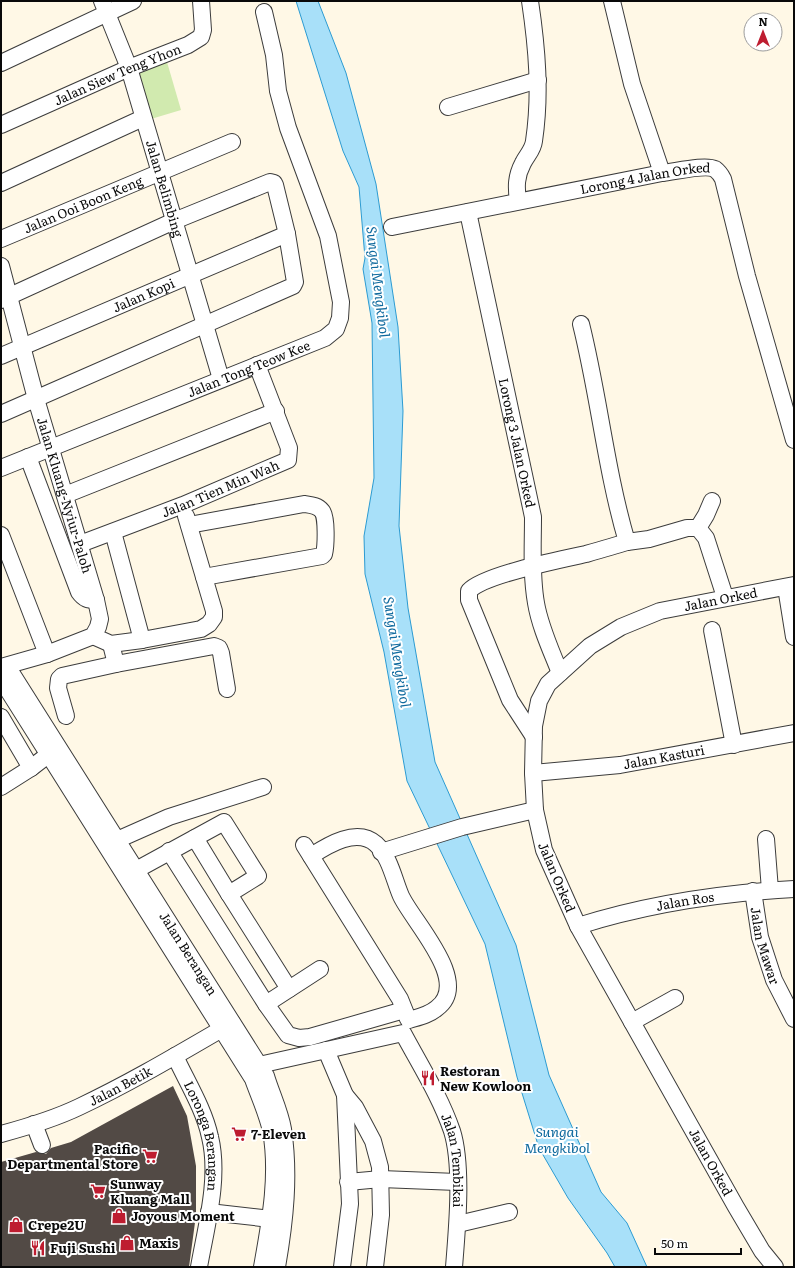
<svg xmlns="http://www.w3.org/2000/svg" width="795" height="1268" font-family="Literata,serif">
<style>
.green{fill:#d1eaaf}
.water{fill:#a8e0f9;stroke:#2c9bd2}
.building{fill:#524a45}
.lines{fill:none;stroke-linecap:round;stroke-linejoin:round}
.minor-casing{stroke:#3c3c3c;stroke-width:18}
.minor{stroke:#fff;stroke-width:16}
.labels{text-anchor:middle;stroke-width:4;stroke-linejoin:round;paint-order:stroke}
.street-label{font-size:13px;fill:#090909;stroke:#fff}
.poi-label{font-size:13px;font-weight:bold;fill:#090909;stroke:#fff;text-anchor:start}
.water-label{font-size:14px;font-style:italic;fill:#0f6a9e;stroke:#fff}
</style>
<rect width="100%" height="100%" fill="#fff8e6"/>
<path class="green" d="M167 62 181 110 151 119 137 71Z"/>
<path class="water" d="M296 1H318L346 73 376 184 398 327 403 411 399 526 408 608 435 762 516 945 549 1075 601 1192 627 1223 647 1267H615L607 1253 568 1198 539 1148 517 1077 485 944 407 781 384 652 365 574 364 536 374 478 372 323 363 269 365 258 359 187 343 151Z"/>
<path class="building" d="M173 1086 187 1116 196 1166V1215L189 1267H1V1162L36 1152 46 1154 51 1148 71 1142Z"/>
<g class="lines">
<g class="minor-casing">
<g id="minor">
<path id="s1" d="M102 1 129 68 221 379"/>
<path d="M612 1 632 84 662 173"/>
<path d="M1 63 133 1"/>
<path d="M448 107 538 80"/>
<path id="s2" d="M1 125 129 68 188 45 201 37 203 30 201 1"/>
<path d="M1 183 143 118"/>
<path d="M518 201C516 187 516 176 523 163 527 155 533 150 534 141 541 94 537 48 530 1"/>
<path id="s3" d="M468 212 533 517C533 545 531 575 536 603 540 627 551 650 560 673"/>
<path id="s4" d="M392 227 662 173C674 172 705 164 715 169 719 172 721 175 723 179L747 276 794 440"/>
<path id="s5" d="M1 239 232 142"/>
<path id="s6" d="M1 266 36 399 96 600 100 619 98 627 93 636 47 654 1 667"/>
<path d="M1 300 174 221 270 182 274 183 275 185 287 234 295 282 293 286 1 414"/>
<path d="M581 324C599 396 606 471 627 542L649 539 687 528H698L706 538 725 597"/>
<path id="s7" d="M1 356 287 234"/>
<path d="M28 457 79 592C84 599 88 600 96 600"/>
<path id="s8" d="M1 468 325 338 336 329 340 318 341 302 328 236 288 128 278 91 274 55 264 12"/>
<path d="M65 495 276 411"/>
<path d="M189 525 304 504C310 505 317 505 322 511 327 517 326 546 324 554L322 556 204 577"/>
<path d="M698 528 706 515 712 501"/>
<path d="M113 532 142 640"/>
<path d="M1 535 47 654"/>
<path id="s9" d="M80 544 183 505 288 460 289 448 257 365"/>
<path d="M786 587 794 637"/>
<path d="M712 630 734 745"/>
<path d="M93 636 111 644 142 640 201 629 209 624 214 617V611L186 516"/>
<path d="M111 644 116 664 214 646 219 648 221 653 227 689"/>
<path id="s10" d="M7 666 266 1076C271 1093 280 1111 283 1129 290 1175 285 1221 277 1267"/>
<path d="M1 679 253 1079C259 1096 267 1113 271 1131 279 1176 270 1222 262 1267"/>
<path d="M66 716 58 688 59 679 62 676 116 664"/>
<path d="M1 717 31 768"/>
<path d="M534 737 510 700 469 600V591C483 575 563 559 586 554 600 550 614 546 627 542"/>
<path id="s11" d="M533 773 620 765 794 733"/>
<path d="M1 787 31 768 57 748"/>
<path d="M195 838 229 894"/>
<path d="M766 839 770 890"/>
<path d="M108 844 169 817 263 787"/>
<path d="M304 845 400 999 408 1019"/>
<path d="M169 851 266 1004 288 1035 299 1038 310 1037 404 1010"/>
<path d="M381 852 462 827 535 810"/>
<path d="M311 856C328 845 357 827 376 844 390 857 394 880 401 896 413 922 472 982 437 1008 429 1015 419 1017 409 1020"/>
<path d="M127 875 224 822 258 876 229 894 289 989"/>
<path id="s12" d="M753 891 760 937 774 980 794 1019"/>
<path id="s13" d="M578 926C648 904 721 893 794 889"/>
<path d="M266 1004 320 969"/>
<path d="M632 1022 675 998"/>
<path d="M326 1050 345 1095 355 1107 373 1141 380 1167 381 1215 375 1267"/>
<path id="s14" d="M175 1056C187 1082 204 1109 210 1137 220 1178 206 1227 199 1267"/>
<path id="s15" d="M249 1068 259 1065 403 1033C420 1065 440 1096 452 1131 463 1166 457 1230 454 1267"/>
<path d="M34 1124 42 1145"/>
<path id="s16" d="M1 1134C27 1127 54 1119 79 1107 132 1082 182 1052 232 1023"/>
<path d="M348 1182 381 1179 457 1182"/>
<path d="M209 1212 271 1219"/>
<path d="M458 1224 509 1212"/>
<path d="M342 1267 350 1204 345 1095"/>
<path id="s17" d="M775 1267 762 1251 736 1207 578 926 544 850 535 810 533 773 534 726 539 701 548 684 590 646 621 627 660 611 794 585"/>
</g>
</g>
<use href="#minor" class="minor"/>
</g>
<defs>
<g id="restaurant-bare" transform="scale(1.2)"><path d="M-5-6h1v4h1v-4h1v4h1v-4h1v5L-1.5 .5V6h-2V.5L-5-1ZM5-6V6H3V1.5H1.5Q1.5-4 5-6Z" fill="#be1d30" stroke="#fff" stroke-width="2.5" paint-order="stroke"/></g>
<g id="supermarket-bare" transform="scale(1.2)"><path d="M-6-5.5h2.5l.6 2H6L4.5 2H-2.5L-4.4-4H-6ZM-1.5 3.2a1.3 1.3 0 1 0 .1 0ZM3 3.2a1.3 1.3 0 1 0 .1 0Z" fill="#be1d30" stroke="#fff" stroke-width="2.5" paint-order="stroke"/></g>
<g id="shop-bare" transform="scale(1.2)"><path d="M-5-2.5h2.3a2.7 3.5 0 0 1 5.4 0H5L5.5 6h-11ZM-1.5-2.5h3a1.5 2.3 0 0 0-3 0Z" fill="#be1d30" stroke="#fff" stroke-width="2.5" paint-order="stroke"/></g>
</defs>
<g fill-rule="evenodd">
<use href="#restaurant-bare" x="428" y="1078"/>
<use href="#supermarket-bare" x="239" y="1134"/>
<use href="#supermarket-bare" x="150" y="1156"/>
<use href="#supermarket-bare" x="98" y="1191"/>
<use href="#shop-bare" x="119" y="1216"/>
<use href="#shop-bare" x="16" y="1225"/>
<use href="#shop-bare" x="127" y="1243"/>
<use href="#restaurant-bare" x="38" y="1248"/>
</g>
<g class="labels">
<g class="street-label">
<text dy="5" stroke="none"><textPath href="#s2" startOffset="127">Jalan Siew Teng Yhon</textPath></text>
<text dy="5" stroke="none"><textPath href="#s4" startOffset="258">Lorong 4 Jalan Orked</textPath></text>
<text dy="5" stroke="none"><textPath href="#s1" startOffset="198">Jalan Belimbing</textPath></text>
<text dy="5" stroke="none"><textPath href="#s5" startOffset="89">Jalan Ooi Boon Keng</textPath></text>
<text dy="5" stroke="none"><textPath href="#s7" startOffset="155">Jalan Kopi</textPath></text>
<text dy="5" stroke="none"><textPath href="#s8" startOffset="267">Jalan Tong Teow Kee</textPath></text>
<text dy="5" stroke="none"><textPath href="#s3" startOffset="236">Lorong 3 Jalan Orked</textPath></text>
<text dy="5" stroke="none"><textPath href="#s9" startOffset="151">Jalan Tien Min Wah</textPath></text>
<text dy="5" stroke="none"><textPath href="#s6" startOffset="238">Jalan Kluang-Nyiur-Paloh</textPath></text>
<text dy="5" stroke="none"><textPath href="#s17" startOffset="844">Jalan Orked</textPath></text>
<text dy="5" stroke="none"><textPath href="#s11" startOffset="132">Jalan Kasturi</textPath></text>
<text transform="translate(557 877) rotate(67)" y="5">Jalan Orked</text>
<text dy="5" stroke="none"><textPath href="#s13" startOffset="110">Jalan Ros</textPath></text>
<text dy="5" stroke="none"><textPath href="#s12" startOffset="56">Jalan Mawar</textPath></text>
<text dy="5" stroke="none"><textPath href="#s10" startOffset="340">Jalan Berangan</textPath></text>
<text dy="5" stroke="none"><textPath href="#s16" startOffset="129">Jalan Betik</textPath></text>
<text dy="5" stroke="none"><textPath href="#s14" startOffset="86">Loronga Berangan</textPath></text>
<text dy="5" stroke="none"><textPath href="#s15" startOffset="297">Jalan Tembikai</textPath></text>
<text transform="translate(711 1162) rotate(61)" y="5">Jalan Orked</text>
</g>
<g class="poi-label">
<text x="440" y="1076">Restoran<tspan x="440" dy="15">New Kowloon</tspan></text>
<text x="251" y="1139">7-Eleven</text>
<text x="138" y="1154" text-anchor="end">Pacific<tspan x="138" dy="15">Departmental Store</tspan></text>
<text x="110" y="1189">Sunway<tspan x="110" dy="15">Kluang Mall</tspan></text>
<text x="131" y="1221">Joyous Moment</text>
<text x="28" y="1230">Crepe2U</text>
<text x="139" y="1248">Maxis</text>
<text x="50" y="1253">Fuji Sushi</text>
</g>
<g class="water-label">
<text transform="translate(378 282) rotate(83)" y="5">Sungai Mengkibol</text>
<text transform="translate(397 652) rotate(81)" y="5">Sungai Mengkibol</text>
<text x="557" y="1137">Sungai<tspan x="557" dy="16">Mengkibol</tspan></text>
</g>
</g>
<rect width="795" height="1268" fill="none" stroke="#090909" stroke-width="4"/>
<g transform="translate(763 32)"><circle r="19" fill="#ffffff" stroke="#9d9d9d"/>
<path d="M0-3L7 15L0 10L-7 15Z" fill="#be1d30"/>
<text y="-6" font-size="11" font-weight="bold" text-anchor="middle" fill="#090909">N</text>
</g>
<path d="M655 1248v6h86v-6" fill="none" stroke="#090909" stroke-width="2"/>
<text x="661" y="1248" font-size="12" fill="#090909" stroke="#ffffff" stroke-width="3" paint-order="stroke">50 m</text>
</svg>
